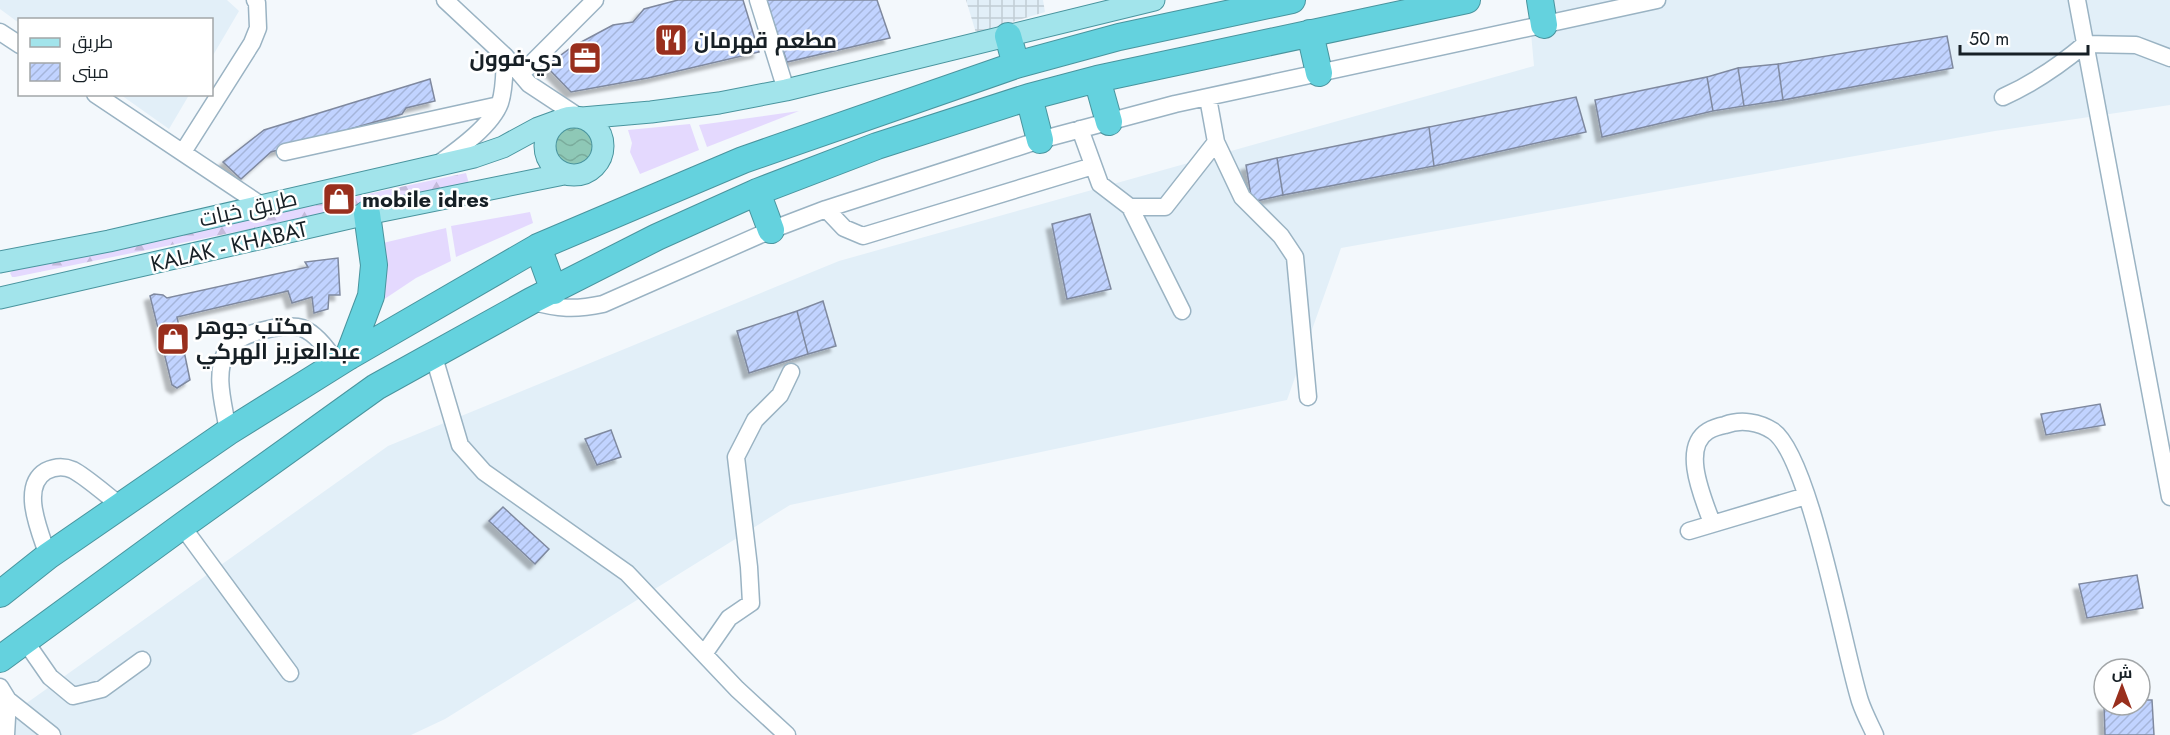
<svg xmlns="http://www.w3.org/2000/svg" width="2170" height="735" font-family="Jost,Cairo,sans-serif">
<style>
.built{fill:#e2eff8}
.industrial{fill:url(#industrial-grid)}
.grass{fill:#e4d9fe}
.forest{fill:url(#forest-firs)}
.water{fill:url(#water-waves)}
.building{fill:url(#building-hatch);stroke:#7f899f;stroke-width:1.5;filter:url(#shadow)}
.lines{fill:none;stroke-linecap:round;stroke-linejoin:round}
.minor-casing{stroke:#9ab3c3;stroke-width:19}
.major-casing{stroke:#49949e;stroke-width:23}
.highway-casing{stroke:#49949e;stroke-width:28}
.minor{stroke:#fff;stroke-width:16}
.major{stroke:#a2e4eb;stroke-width:21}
.highway{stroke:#64d2de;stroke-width:26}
.labels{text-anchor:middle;stroke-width:5;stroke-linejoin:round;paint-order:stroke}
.poi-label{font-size:22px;font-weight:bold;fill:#172026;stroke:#fff;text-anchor:start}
.street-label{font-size:22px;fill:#172026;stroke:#fff}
</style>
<defs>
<pattern id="industrial-grid" width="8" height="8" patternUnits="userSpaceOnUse" patternTransform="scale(1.5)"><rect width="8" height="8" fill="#e2eff8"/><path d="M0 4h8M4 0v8" fill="none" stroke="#c1cdd4"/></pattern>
<pattern id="forest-firs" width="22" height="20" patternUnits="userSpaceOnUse" patternTransform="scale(1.5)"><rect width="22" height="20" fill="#e4d9fe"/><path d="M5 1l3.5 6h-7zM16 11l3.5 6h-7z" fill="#c3bada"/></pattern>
<pattern id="water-waves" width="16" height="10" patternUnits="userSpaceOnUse" patternTransform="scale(1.5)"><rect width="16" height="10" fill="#8ec8b6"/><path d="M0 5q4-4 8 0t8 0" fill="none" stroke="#7aac9c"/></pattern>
<pattern id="building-hatch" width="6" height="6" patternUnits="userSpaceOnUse" patternTransform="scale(1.5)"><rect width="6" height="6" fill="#c1d3ff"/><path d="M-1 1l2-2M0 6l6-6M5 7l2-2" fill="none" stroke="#a5b5da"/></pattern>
<filter id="shadow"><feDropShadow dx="-5.5" dy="5.5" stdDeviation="1.5" flood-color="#0004"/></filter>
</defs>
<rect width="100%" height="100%" fill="#f3f8fc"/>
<path class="built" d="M0 0H227L239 11 212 57V20H20L19 23 0 9Z
M1528 0H2170V105L1995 131 1341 248 1287 400 790 505 445 719 411 735H0V722L388 446 839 261 1534 66Z
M121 95H189L169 129Z"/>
<path class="industrial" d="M966 0H1043L1045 12 976 33Z"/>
<path class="grass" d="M799 111 707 147 699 125Z
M690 124 699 150 640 174 630 152 632 143 628 130Z
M530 212 533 223 456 257 451 226Z
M446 228 451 261 416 278 380 302 388 265 383 243Z"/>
<path class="forest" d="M466 173 469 184 15 277H12L10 273 15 269Z"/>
<path class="water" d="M570 125 585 127 596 146C595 150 594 157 592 160 574 188 527 150 570 125Z"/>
<path class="building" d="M678 0H743L759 52 648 78 571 92 546 66 572 47 613 25 633 22 644 9Z
M766 0H877L890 38 787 62Z
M1947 36 1953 68 1783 100 1778 64Z
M1778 64 1783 100 1744 106 1738 68Z
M1738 68 1744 106 1713 111 1707 77Z
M1707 77 1713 111 1602 137 1595 100Z
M430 79 435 101 406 108 402 114 271 152 241 179 223 162 264 130Z
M1576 97 1586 132 1434 166 1429 127Z
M1429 127 1434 166 1283 195 1277 158Z
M1277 158 1283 195 1252 202 1246 165Z
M1090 214 1111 289 1067 299 1052 224Z
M338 258 340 295H329L328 309 314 313 312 297 292 303 288 291 177 317 190 380 177 388 172 385 150 296 154 294 163 295 167 298 308 267 305 262Z
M823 301 836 346 808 354 797 311Z
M797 311 808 354 749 373 737 331Z
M2100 404 2105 425 2046 435 2041 414Z
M611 430 621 457 597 465 585 439Z
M503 507 549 549 535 564 489 521Z
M2137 575 2143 608 2087 618 2079 584Z
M2140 700H2152L2154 735H2105L2104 705H2140Z"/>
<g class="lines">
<g class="minor-casing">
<path id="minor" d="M445 0 505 56 529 84 579 117
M758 0 786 90
M2077 0 2170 497
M0 32 20 45
M521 74 595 0
M95 94 261 205
M2003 97C2034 83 2059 66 2085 44L2136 45 2170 58
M1080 129 1100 184 1130 207H1165L1216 142 1208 98
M1216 142 1242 197 1281 236 1295 257 1308 397
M183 152 252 43 258 28 257 3 255 0
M285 152 499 105
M441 162C459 149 492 125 500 103 505 88 504 72 505 56
M1130 207 1182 311
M826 209 844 228 863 236 1093 166
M531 301C558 309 575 310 603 304L771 230 826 209 1040 140 1175 104 1657 0
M434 357 460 445 484 472 627 573 737 689 787 735
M228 432C224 404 214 377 226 351 233 334 286 322 302 328 317 334 329 351 337 364
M1712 523C1704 500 1680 448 1708 431 1713 428 1720 426 1725 425 1741 419 1759 422 1773 431 1810 456 1844 651 1860 701 1864 713 1870 724 1875 735
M182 526 290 673
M1689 531 1806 496
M48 556C41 534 19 487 46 471 54 467 64 466 73 470 85 476 109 497 121 506
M25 641 50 677 73 696 102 689 142 660
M704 654 729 618 751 603 749 567 736 457 755 420 780 395 791 372
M0 687 8 700 6 735
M8 700 52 735"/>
</g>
<g class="major-casing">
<path id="major" d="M545 146a29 29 0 1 1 58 0a29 29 0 1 1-58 0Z
M582 118 651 112 719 103 786 90 1154 0
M0 262 109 241 474 157 503 147 538 128 560 120
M0 298 367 214 564 174"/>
</g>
<g class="highway-casing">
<path id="highway" d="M1540 0 1544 25
M1310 33 1319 73
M1008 36 1016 65
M1097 79 1109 122
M1029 97 1040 140
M757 192 771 230
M538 247 554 291
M348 357 371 296 374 265 367 214
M0 594 48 556 228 432 348 357 538 247 743 160 1016 65 1119 37 1292 0
M0 659 182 526 376 387 531 301 657 237 757 192 877 146 1029 97 1097 79 1467 0"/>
</g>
<use href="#minor" class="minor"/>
<use href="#major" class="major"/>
<use href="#highway" class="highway"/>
</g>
<defs>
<g id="restaurant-square" transform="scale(1.725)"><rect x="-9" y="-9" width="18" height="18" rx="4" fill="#992f1d" stroke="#fff"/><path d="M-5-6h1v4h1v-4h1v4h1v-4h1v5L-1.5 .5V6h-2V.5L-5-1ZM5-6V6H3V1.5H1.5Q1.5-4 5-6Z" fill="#fff"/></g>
<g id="office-square" transform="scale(1.725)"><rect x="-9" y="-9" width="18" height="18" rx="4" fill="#992f1d" stroke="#fff"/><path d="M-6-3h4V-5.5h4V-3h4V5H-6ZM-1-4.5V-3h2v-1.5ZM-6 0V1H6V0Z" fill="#fff"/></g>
<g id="shop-square" transform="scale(1.725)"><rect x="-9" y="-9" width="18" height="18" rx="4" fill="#992f1d" stroke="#fff"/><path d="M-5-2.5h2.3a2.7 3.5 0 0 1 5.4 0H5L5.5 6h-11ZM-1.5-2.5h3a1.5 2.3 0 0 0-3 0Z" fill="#fff"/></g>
</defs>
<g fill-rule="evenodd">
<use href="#restaurant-square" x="671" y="40"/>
<use href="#office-square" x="585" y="58"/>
<use href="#shop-square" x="339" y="199"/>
<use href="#shop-square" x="173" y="339"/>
</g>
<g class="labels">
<g class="poi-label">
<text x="694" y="48">مطعم قهرمان</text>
<text x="562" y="66" text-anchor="end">دي-فوون</text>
<text x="362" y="207">mobile idres</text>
<text x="196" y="334">مكتب جوهر<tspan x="196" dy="25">عبدالعزيز الهركي</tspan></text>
</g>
<g class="street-label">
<text transform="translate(248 208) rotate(-13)" y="8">طريق خبات</text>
<text transform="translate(229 246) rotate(-13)" y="8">KALAK - KHABAT</text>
</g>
</g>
<rect x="18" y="18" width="195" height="78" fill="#ffffff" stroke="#a2a6a8" stroke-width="1.5"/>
<rect x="30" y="38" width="30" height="9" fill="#a2e4eb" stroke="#a2a6a8" stroke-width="1.5"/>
<text x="72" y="48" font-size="18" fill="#172026">طريق</text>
<rect x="30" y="63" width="30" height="18" fill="url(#building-hatch)" stroke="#a2a6a8" stroke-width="1.5"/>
<text x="72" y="78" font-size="18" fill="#172026">مبنى</text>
<g transform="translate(2122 687)"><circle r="28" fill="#ffffff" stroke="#a2a6a8" stroke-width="1.5"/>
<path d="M0-4.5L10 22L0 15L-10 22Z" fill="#992f1d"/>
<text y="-9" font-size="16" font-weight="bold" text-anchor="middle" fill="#172026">ش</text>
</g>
<path d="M1960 45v9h128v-9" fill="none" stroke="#172026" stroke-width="3"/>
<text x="1969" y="45" font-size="18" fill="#172026" stroke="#ffffff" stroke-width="4.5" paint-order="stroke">50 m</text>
</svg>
